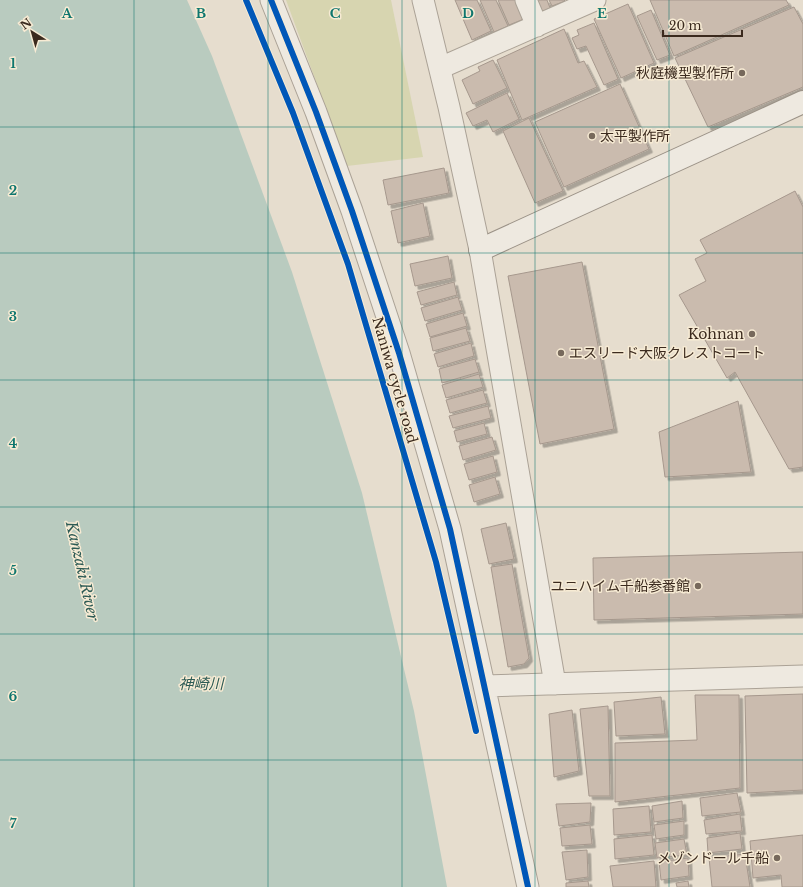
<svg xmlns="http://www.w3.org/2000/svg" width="803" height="887" font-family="'Libre Baskerville','Noto Sans JP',serif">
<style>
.green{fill:#d7d5b0}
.water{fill:#b9cbbf}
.building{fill:#cabbae;stroke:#a6988d;filter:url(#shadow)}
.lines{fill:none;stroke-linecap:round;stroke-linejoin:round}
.street-casing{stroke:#aba296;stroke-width:23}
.secondary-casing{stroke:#9b9287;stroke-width:24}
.street{stroke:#eee9e0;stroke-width:21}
.secondary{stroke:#eee9e0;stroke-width:22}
.cycleway-casing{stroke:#f7ebd4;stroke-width:8}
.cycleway{stroke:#0057b8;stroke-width:6}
.grid{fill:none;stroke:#0f766e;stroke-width:1;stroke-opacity:0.55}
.poi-dot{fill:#77695c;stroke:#f7ebd4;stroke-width:1.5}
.labels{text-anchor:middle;stroke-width:3;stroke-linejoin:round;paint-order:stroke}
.poi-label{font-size:14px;fill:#3b2a1e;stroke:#f7ebd4;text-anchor:end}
.street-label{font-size:14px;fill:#3b2a1e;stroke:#f7ebd4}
.water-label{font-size:15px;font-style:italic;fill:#2d5b55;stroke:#f7ebd4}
.grid-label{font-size:13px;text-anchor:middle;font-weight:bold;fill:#0f766e;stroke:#f7ebd4;stroke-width:3;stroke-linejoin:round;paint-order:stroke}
</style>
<defs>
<filter id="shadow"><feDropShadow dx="3.5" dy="3.5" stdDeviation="0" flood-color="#0004"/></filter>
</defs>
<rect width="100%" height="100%" fill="#e6ddce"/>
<path class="green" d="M286 0H391L423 157 347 166Z"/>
<path class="water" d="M0 0H187L212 56 292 272 362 493 414 711 447 887H0Z"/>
<path class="building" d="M455 0H477L491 31 472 40Z
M480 0H496L508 26 494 32Z
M498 0H516L524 19 509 25Z
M531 0H547L550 8 537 14Z
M549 0H564L565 1 552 6Z
M650 0H786L789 5 674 56Z
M628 4 654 63 621 78 594 19Z
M794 7 803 24V87L708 127 675 58Z
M651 10 670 55 657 60 637 16Z
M594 23 618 79 604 85 586 46 577 49 572 38 579 35 577 30Z
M564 29 578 63 584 61 597 87 522 120 497 60Z
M493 60 507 88 473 104 462 80 480 71 478 67Z
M620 84 649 149 564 187 535 122Z
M507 93 519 119 493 132 487 120 473 126 466 113Z
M529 118 563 191 535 203 503 131Z
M444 168 449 193 388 205 383 180Z
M795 191 803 207V467L789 469 735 372 727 378 679 295 706 281 695 259 707 253 700 240Z
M423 203 430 236 398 243 391 211Z
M448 256 452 278 415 286 410 264Z
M582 262 614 429 540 444 508 276Z
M454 282 457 295 421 305 417 292Z
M458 297 462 310 425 321 421 308Z
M463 313 467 326 430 337 426 324Z
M466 328 470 341 433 351 430 338Z
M471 343 474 356 438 367 434 354Z
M475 359 479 372 442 383 439 369Z
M479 374 483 387 446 398 442 385Z
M483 390 487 403 450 413 446 400Z
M738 401 751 472 665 477 659 432Z
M488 406 491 418 453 428 449 416Z
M484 423 487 434 457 442 454 431Z
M492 437 496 450 463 460 459 446Z
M493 456 497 472 469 480 464 464Z
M495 477 500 494 474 502 469 485Z
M506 523 514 559 489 564 481 529Z
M803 552V614L594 620 593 558Z
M512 564 529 658 524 664 508 667 491 567Z
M803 694V790L747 793 745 696Z
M695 695H739L740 788 615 802V743L697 740Z
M661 697 665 734 616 736 614 702Z
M608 706 610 796H589L580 709Z
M572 710 579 771 554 777 549 714Z
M737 793 741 812 702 816 700 798Z
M682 801 683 818 654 822 652 806Z
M591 803 590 822 559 826 556 804Z
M649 806 651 832 614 835 613 809Z
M740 814 742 831 706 834 704 820Z
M684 821V835L656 839 654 825Z
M590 825 592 844 562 846 560 828Z
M740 833 742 849 708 853 707 838Z
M652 835 654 855 615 859 614 839Z
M803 835V887H782L781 875 753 878 750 841Z
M684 839 687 855 657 858 655 843Z
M587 850 588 877 566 880 562 852Z
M745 854 750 887H712L709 858Z
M688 858 689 876 661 880 659 862Z
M654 861 656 887H613L610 866Z
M588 881 589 887H566V883Z
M688 881 689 887H677L676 883Z"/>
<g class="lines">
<g class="street-casing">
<path id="street" d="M271 0 316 112 352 211 399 353 450 529 528 887
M423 0 449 107 480 250 555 684
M526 0 537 26
M440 68 595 0
M485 686 803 676"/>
</g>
<g class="secondary-casing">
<path id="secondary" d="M480 250 803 102"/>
</g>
<use href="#street" class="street"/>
<use href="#secondary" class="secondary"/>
<g class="cycleway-casing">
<path id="cycleway" d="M246 0 293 113 348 264 436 562 476 731
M271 0 316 112 352 211 399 353 450 529 528 887"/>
</g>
<use href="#cycleway" class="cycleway"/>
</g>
<path class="grid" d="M134 0V887M268 0V887M402 0V887M535 0V887M669 0V887M0 127H803M0 253H803M0 380H803M0 507H803M0 634H803M0 760H803"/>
<g class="poi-dot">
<circle cx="742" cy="73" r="4"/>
<circle cx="592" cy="136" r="4"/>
<circle cx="752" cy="334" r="4"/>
<circle cx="561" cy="353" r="4"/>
<circle cx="698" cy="586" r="4"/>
<circle cx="777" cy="858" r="4"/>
</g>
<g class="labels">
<g class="poi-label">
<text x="734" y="78">秋庭機型製作所</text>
<text x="600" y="141" text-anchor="start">太平製作所</text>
<text x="744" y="339">Kohnan</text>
<text x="569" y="358" text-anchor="start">エスリード大阪クレストコート</text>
<text x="690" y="591">ユニハイム千船参番館</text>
<text x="769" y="863">メゾンドール千船</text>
</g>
<g class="street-label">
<text transform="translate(395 380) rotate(74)" y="5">Naniwa cycle road</text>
</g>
<g class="water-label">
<text transform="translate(82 571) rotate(77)" y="5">Kanzaki River</text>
<text x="201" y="689">神崎川</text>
</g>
</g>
<g class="grid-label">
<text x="67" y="18">A</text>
<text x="201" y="18">B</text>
<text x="335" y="18">C</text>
<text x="468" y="18">D</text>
<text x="602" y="18">E</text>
<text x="13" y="68">1</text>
<text x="13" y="195">2</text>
<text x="13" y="321">3</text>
<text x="13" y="448">4</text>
<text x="13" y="575">5</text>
<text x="13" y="701">6</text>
<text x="13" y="828">7</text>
</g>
<g transform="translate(32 32) rotate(323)" stroke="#f7ebd4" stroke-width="3" paint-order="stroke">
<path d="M0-3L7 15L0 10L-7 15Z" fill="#3b2a1e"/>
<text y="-6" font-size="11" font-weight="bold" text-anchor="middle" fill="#3b2a1e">N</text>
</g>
<path d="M663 30v6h79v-6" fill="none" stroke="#3b2a1e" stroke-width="2"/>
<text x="669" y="30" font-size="12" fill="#3b2a1e" stroke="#f7ebd4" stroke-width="3" paint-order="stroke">20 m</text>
</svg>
